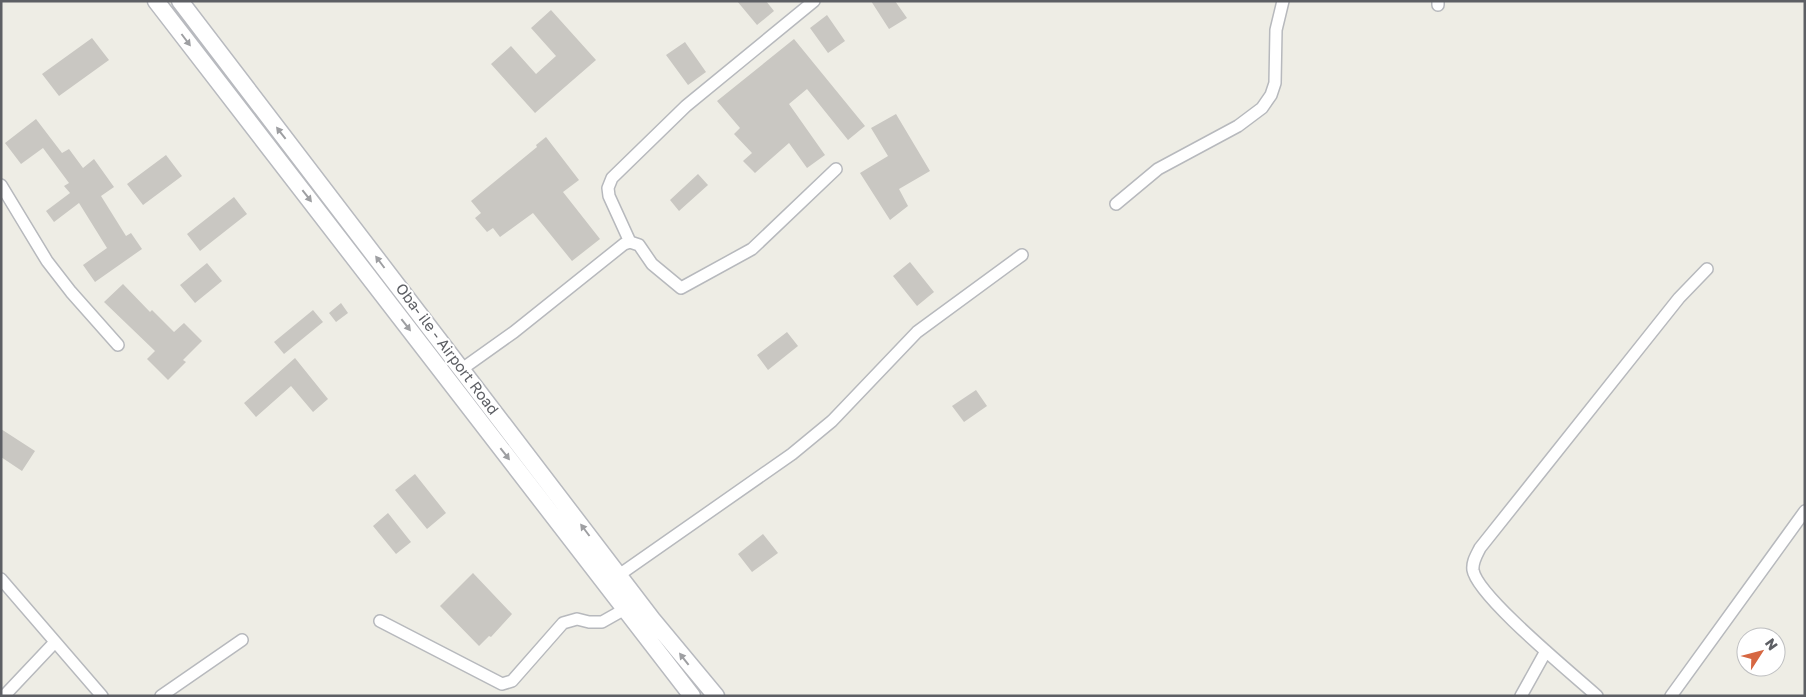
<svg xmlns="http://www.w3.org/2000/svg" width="1806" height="697" font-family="'Golos Text',sans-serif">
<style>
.building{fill:#c9c7c2}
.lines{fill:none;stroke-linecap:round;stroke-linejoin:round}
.minor-casing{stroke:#b7b9bd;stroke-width:14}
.secondary-casing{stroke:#b8babf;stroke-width:19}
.minor{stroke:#fff;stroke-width:11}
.secondary{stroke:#fff;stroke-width:16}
.oneway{fill:#9e9fa2}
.labels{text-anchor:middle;stroke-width:4;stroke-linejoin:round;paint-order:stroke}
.street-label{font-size:15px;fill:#5d5f64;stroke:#fff}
</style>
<rect width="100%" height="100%" fill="#eeede5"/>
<path class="building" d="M737 1H766L774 11 757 25Z
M871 1H895L907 18 889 29Z
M551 10 596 60 535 113 491 64 511 46 536 74 556 56 531 28Z
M827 15 845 41 828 53 810 28Z
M92 38 109 60 59 96 42 74Z
M794 39 865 126 848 140 807 89 789 104 825 155 807 168 789 143 755 173 743 161 752 153 734 134 740 128 717 101Z
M685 42 706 72 688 85 666 55Z
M896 114 930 171 899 189 908 206 890 220 860 173 888 156 871 128Z
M36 119 62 153 69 149 83 168 94 159 114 187 101 196 126 236 131 233 142 249 95 282 83 265 107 248 79 203 54 222 46 211 70 193 64 186 69 183 43 148 21 164 5 143Z
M546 137 579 180 563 192 600 239 572 261 533 213 500 237 493 228 487 232 475 218 481 213 471 201 537 147 536 145Z
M166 155 182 176 143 205 127 184Z
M698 174 708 185 679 211 670 200Z
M234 197 247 214 200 251 187 234Z
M910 262 934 292 917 306 893 276Z
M207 263 222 281 195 303 180 285Z
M123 284 150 312 152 310 174 332 184 323 202 341 183 360 186 362 168 380 147 359 155 351 104 302Z
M341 303 348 313 336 322 329 313Z
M313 310 323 322 284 354 274 342Z
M787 332 798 346 768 370 757 355Z
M295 358 328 399 313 412 291 386 256 417 244 403Z
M976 390 987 406 964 422 952 406Z
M1 429 35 451 22 471 1 457Z
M415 474 446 513 427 529 395 490Z
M388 513 411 542 396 554 373 526Z
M763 534 778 553 752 572 738 554Z
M473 573 512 614 491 637 489 636 479 646 440 606Z"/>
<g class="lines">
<g class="minor-casing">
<path id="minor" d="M1438 5V1
M1 185 47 261 71 292 118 345
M1116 204 1158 169 1238 126 1262 108 1271 95 1275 83 1276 30 1283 1
M630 242 609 196 608 188 612 178 686 106 814 1
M462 369 514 332 624 244 630 242 639 245 652 264 681 288 752 249 836 169
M619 575 792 454 832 421 917 332 1022 255
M1 579 102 696
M380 621 502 684 512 681 563 623 577 619 589 622H602L625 609
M4 696 55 642
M161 696 242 640
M1521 696 1546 651
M1597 696C1574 675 1477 596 1473 570 1472 562 1476 556 1480 548L1679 298 1707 269
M1671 696 1805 511"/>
</g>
<g class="secondary-casing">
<path id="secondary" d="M156 1 692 696
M180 1 652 619 716 696"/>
</g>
<use href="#minor" class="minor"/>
<use href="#secondary" class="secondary"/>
</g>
<defs><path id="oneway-solid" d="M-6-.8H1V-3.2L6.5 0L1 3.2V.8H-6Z" transform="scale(1.25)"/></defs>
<g class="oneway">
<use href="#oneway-solid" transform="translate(186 40) rotate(53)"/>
<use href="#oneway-solid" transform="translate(281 133) rotate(-128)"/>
<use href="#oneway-solid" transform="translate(307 196) rotate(52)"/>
<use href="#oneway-solid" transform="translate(380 262) rotate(-127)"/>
<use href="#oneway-solid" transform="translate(406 325) rotate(52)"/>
<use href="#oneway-solid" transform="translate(505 454) rotate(52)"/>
<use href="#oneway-solid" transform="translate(585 530) rotate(-127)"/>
<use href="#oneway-solid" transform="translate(684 659) rotate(-128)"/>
</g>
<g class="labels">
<g class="street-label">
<text transform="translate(447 349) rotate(53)" y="5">Oba- ile - Airport Road</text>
</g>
</g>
<rect width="1806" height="697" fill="none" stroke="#5d5f64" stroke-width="5"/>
<g transform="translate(1761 652) rotate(54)"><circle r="24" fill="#ffffff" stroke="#bebfc1"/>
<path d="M0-4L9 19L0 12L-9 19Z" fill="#d66742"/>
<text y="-8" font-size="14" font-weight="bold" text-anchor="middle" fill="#5d5f64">N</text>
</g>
</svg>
